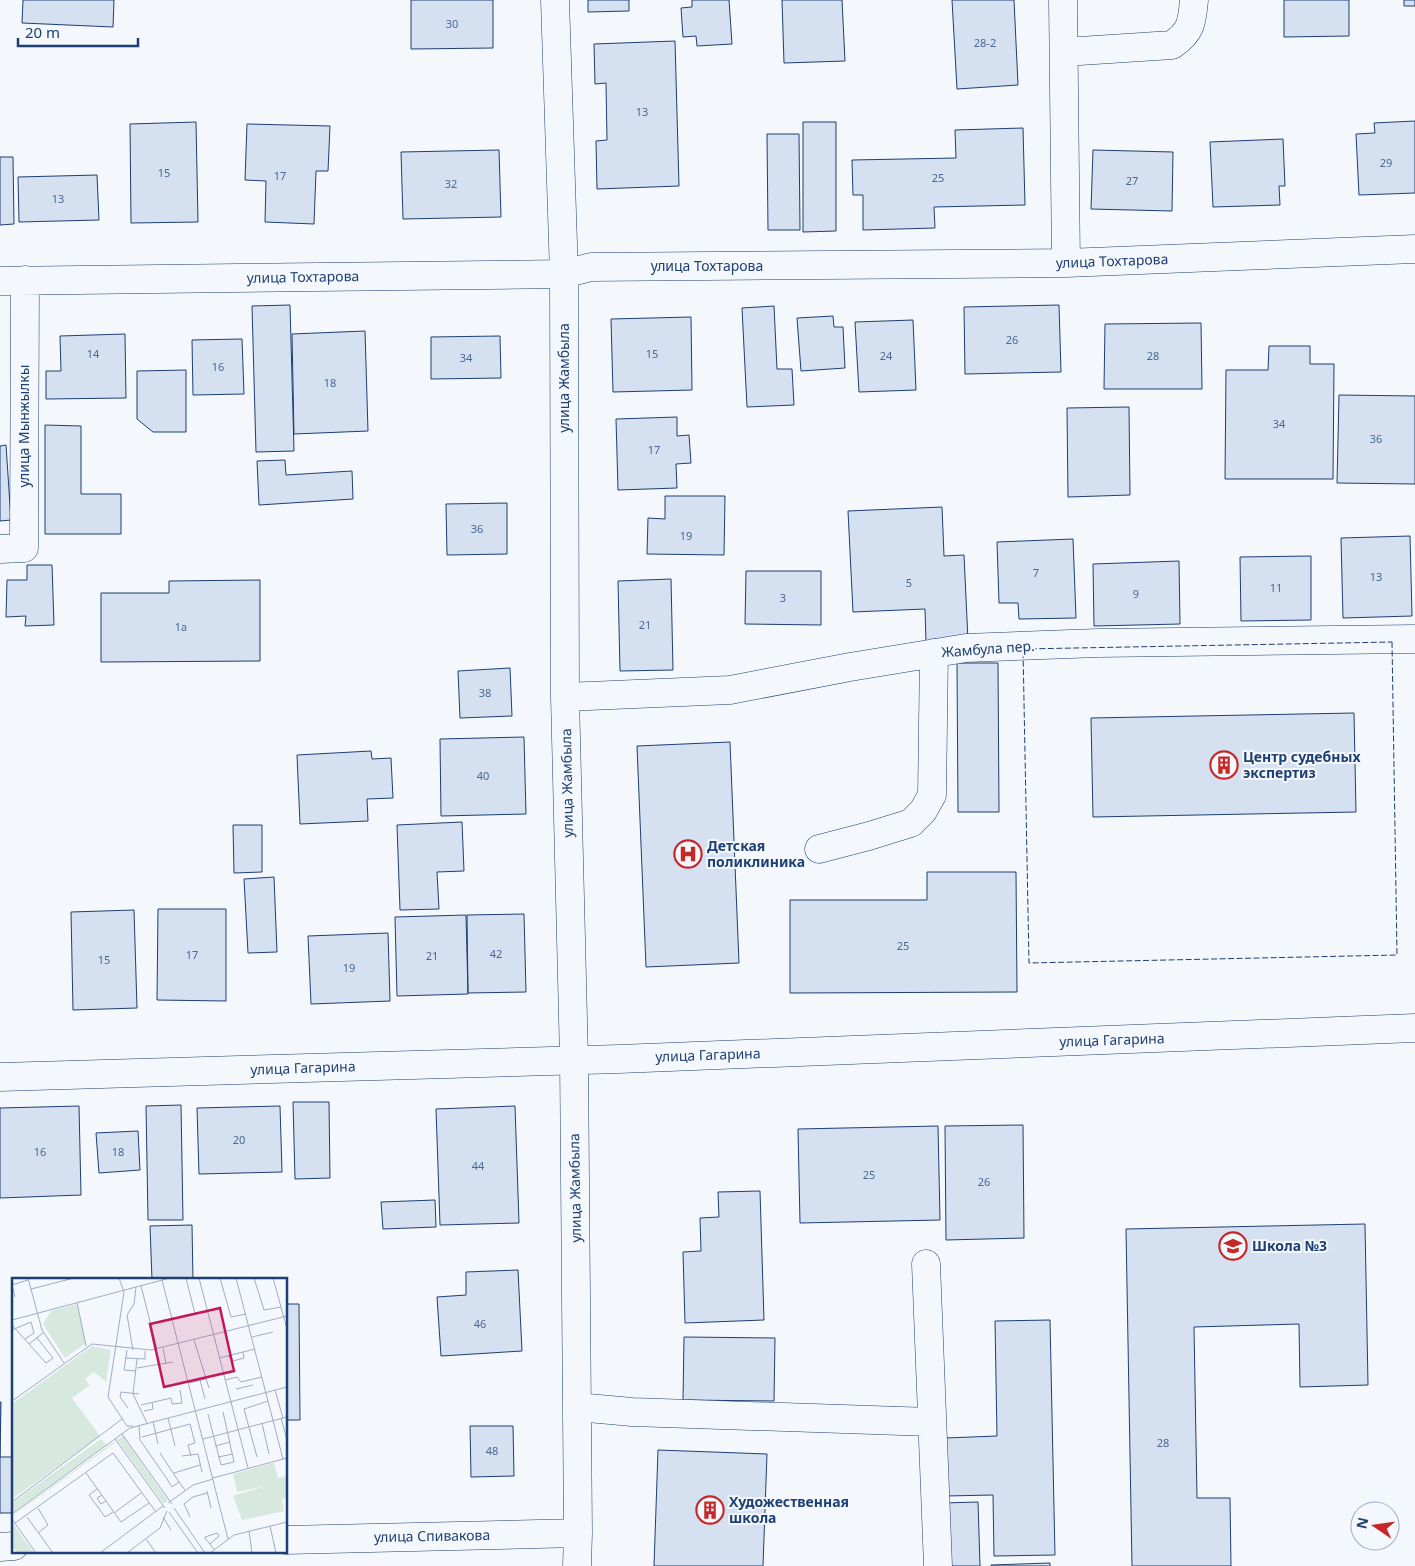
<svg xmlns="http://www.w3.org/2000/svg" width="1415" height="1566" font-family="'Noto Sans',sans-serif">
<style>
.building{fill:#d5e0f0;stroke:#1d3f73}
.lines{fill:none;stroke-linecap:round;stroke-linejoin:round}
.minor-casing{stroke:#1d3f73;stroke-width:29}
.minor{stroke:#f4f7fb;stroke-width:28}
.fence{stroke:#1d3f73;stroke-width:1;stroke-dasharray:6 2.5;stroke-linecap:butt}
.labels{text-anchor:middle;stroke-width:4;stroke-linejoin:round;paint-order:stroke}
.number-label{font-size:11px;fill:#4b6792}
.street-label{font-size:14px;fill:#1d3f73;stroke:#f4f7fb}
.poi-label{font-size:14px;font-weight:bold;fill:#1d3f73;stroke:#f4f7fb;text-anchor:start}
.inset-road{fill:none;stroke:#9eadc5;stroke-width:1}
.view{fill:#c2185b;fill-opacity:0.15;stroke:#c2185b;stroke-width:2.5}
.inset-edge{fill:none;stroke:#1d3f73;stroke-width:2.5}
</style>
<rect width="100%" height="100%" fill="#f4f7fb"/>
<path class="building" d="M23 0H114L113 27 22 23Z
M411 0H493V48L411 49Z
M588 0H629V11L588 12Z
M692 0H729L732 44 697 46 696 36 683 37 681 8 692 7Z
M782 0H842L845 61 784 63Z
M952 0H1014L1018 85 957 89Z
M1284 0H1349V36L1284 37Z
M1404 0H1415V6H1404Z
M675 41 679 186 597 189 596 141 607 140 606 83 595 84 594 44Z
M1415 121V193L1359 195 1356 134 1375 133 1374 123Z
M196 122 198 222 131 223 130 124Z
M803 122H836V231L803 232Z
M247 124 330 126 328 171H316L314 224 265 222 266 181 245 180Z
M1023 128 1025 205 934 207 935 228 863 230V195H853L852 160 956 158 955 130Z
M767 134H799L800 230H768Z
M1283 139 1285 186H1279L1280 205 1213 207 1210 142Z
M499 150 501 217 403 219 401 152Z
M1093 150 1173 152 1172 211 1091 209Z
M0 157H13L14 224 0 225Z
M97 175 99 220 19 222 18 177Z
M290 305 294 451 256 452 252 306Z
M1059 305 1061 372 965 374 964 307Z
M774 306 777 369H792L794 405 747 407 742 308Z
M833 316 834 327H843L845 368 801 371 797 318Z
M691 317 692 390 613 392 611 319Z
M913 320 916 390 859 392 855 322Z
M1201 323 1202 389H1104L1105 324Z
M365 331 368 431 294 434 292 334Z
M125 334 126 398 46 399V371H61L60 336Z
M500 336 501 378 431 379V337Z
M242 339 244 394 193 395 192 340Z
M1269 346H1310V364H1334L1333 479H1225L1226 370H1268Z
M186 370V432H153L137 419V371Z
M1339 395 1415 396V484L1337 483Z
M1129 407 1130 495 1068 497 1067 408Z
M677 417V436L689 435 691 463 676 464 677 488 618 490 616 419Z
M45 425 81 426V494H121V534H45Z
M6 445 11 520 0 521V446Z
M285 460 286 475 352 471 353 499 259 505 257 461Z
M665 496H725L724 555 647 554 648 518 665 519Z
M507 503V554L447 555 446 504Z
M942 507 944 556 964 555 968 641 926 643 925 609 853 612 848 511Z
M1410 536 1412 616 1343 618 1341 538Z
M1073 539 1076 618 1019 619 1018 603H999L997 542Z
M1311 556V620L1241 621 1240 557Z
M1179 561 1180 624 1094 626 1093 564Z
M27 565H52L54 625 25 626 26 616 6 617 7 580H27Z
M746 571H821V625L745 624Z
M671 579 673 670 620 671 618 581Z
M260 580V661L101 662V593H169V581Z
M957 663H998L999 812H958Z
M510 668 512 716 460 718 458 671Z
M1354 713 1356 812 1093 817 1091 718Z
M524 737 526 814 441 816 440 739Z
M730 742 739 963 646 967 637 746Z
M371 751 372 759 391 758 393 798 367 799 368 821 300 824 297 755Z
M462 822 464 871 437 872 439 909 400 910 397 825Z
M233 825H262V872L234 873Z
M927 872H1016L1017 992 790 993V900H927Z
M274 877 277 952 248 953 244 879Z
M158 909H226V1001L157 1000Z
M134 910 137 1008 73 1010 71 912Z
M524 914 526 992 468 993 467 915Z
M466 915 468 994 397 996 395 917Z
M388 933 390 1001 311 1004 308 936Z
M293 1102H329L330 1178 295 1179Z
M181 1105 183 1220H148L146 1106Z
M79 1106 81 1195 0 1198V1108Z
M280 1106 282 1172 199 1174 197 1108Z
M515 1106 519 1223 440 1225 436 1109Z
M1023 1125 1024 1238 946 1240 945 1126Z
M938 1126 940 1220 800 1223 798 1129Z
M138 1131 140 1170 99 1173 96 1133Z
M760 1191 764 1320 685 1323 683 1252 701 1251 700 1218 719 1217 718 1192Z
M435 1200 436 1227 383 1229 381 1202Z
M1365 1224 1368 1385 1300 1387 1299 1324 1194 1327 1197 1498H1230L1231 1566H1132L1126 1229Z
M192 1225 193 1280H152L150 1226Z
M518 1270 522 1351 441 1356 437 1297 466 1295V1272Z
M286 1304H299L300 1420H286Z
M1050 1320 1055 1555 994 1556 993 1495 946 1496 945 1438 997 1436 995 1321Z
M684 1337 775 1338 774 1401 683 1400Z
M0 1402H1L0 1457H14V1513H0Z
M470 1426H513L514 1476 471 1477Z
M658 1450 767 1454 763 1566H654Z
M978 1502 980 1566H945L944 1503Z
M1050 1563V1566H991V1565Z"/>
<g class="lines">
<g class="minor-casing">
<path id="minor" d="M555 0 564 274 565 697 574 1059 578 1533 577 1566
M1063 0 1066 263
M1064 52 1172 45C1191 32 1192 23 1194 0
M0 281 564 274 591 267 1066 263 1415 249
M0 549 24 548 25 280
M565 697 730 690 850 667 966 648 1098 643 1415 639
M819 849 869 836 911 823 923 811 932 795 934 653
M0 1077 619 1059 1415 1028
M926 1264 938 1566
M577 1407 632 1412 931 1422
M286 1540 578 1533
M0 1547 14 1546"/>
</g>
<use href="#minor" class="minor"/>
<path class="fence" d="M1392 642 1397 955 1029 963 1023 649Z"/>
</g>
<defs>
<g id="building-ring" transform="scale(1.4375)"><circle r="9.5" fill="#f4f7fb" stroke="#c62828" stroke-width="1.5"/><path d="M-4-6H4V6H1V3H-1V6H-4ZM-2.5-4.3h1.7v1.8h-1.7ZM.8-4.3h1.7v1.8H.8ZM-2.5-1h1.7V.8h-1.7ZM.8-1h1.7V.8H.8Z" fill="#c62828"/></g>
<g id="hospital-ring" transform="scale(1.4375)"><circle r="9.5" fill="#f4f7fb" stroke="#c62828" stroke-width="1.5"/><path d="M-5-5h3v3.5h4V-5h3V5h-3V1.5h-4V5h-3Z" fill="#c62828"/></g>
<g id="school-ring" transform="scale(1.4375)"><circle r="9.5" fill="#f4f7fb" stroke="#c62828" stroke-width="1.5"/><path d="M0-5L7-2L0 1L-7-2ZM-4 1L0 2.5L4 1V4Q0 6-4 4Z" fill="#c62828"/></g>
</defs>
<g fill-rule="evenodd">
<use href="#building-ring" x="1224" y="765"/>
<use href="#hospital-ring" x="688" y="854"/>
<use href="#school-ring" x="1233" y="1246"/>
<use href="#building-ring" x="710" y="1510"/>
</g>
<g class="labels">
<g class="number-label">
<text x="452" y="28">30</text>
<text x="985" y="47">28-2</text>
<text x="642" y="116">13</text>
<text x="1386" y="167">29</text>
<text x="164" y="177">15</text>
<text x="280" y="180">17</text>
<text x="938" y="182">25</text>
<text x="1132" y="185">27</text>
<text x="451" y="188">32</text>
<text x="58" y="203">13</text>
<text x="1012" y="344">26</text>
<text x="93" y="358">14</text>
<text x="652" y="358">15</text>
<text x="886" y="360">24</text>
<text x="1153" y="360">28</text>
<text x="466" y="362">34</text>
<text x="218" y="371">16</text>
<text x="330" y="387">18</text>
<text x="1279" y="428">34</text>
<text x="1376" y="443">36</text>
<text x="654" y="454">17</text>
<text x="477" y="533">36</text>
<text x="686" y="540">19</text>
<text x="1036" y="577">7</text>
<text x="1376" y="581">13</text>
<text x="909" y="587">5</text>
<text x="1276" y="592">11</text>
<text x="1136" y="598">9</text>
<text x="783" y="602">3</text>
<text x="645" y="629">21</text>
<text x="181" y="631">1а</text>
<text x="485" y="697">38</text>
<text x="483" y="780">40</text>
<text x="903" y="950">25</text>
<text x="496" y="958">42</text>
<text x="192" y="959">17</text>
<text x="432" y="960">21</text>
<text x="104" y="964">15</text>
<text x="349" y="972">19</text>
<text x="239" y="1144">20</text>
<text x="40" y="1156">16</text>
<text x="118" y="1156">18</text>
<text x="478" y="1170">44</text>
<text x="869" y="1179">25</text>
<text x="984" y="1186">26</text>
<text x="480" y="1328">46</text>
<text x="1163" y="1447">28</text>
<text x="492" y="1455">48</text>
</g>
<g class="street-label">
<text transform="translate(1112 261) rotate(-2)" y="5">улица Тохтарова</text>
<text x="707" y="271">улица Тохтарова</text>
<text transform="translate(303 277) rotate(-1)" y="5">улица Тохтарова</text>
<text transform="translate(564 378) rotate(-90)" y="5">улица Жамбыла</text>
<text transform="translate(24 426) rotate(-90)" y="5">улица Мынжылкы</text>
<text transform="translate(988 649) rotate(-4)" y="5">Жамбула пер.</text>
<text transform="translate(567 783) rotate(-91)" y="5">улица Жамбыла</text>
<text transform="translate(1112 1040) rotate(-2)" y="5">улица Гагарина</text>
<text transform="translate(708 1055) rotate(-2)" y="5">улица Гагарина</text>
<text transform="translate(303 1068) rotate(-2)" y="5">улица Гагарина</text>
<text transform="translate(575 1188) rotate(-91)" y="5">улица Жамбыла</text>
<text transform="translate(432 1536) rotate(-1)" y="5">улица Спивакова</text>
</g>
<g class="poi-label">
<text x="1243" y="762">Центр судебных<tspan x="1243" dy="16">экспертиз</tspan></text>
<text x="707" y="851">Детская<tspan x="707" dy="16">поликлиника</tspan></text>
<text x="1252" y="1251">Школа №3</text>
<text x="729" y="1507">Художественная<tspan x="729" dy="16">школа</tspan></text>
</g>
</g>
<g transform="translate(12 1278)">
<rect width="275" height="275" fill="#f4f7fb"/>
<path d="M65 26 74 65 53 80 31 46 39 33ZM80 68 99 72 94 104 82 94 73 101 78 107 60 120 88 158 0 221V126ZM111 158 156 223 151 225 105 162ZM89 161 94 167 0 235V225ZM102 164H104L3 236V235ZM262 185 266 200 275 198V219L270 221 272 233 230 242 221 218 253 208 225 214 221 196ZM0 244 22 275H5L0 268Z" fill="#d7e8df"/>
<path class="inset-road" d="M16 0 30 52 52 85M107 0 112 14 96 119 115 148H121M174 0 183 36 195 34M187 0 236 190M208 0 219 39 234 36M224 0 271 181M242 0 252 32 269 29M261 0 275 51M150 2 216 261M129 8 145 71M19 11 62 0M3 19 0 7 16 2M65 24 74 68M0 42 158 0M0 47 34 85 41 80 25 60M0 52 19 44 22 55 13 61M240 59 261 54M182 62 197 110M17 66 31 55M151 70 154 86M115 72 112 92 124 93M121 72 115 37 122 26 124 9M216 78 221 83 232 80 231 74M113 80 133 81V73M207 80 243 71M125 81 121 116 135 145M125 90 161 84M188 102 193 121M213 102 225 99 229 104 250 99M177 105 194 101M224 111 241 107M263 112 271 140M0 123 80 66 139 72 275 38M129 127 159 120 160 126 170 125 168 112M116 130 108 119 109 114 127 116M132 133 141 131 140 124M196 136 209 187 222 184 211 134M156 140 163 168M269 140 275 162M141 143 146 166M250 145 257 176M127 147 128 162 155 201 160 209 167 204 173 212M110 156 160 226M130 159 178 146 183 165 176 167 179 178M103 161 153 230M191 161 275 139M203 168 218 164M148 175 167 204M170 178 186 176 190 194M206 179 221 176M245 179 232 131 256 123M74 195 109 244 137 225M162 195 188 187M201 200 275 180M85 211 77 217 93 239 101 234M195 213 199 230M90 217 85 220 89 226 94 223M0 224 110 141M156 225 181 207 201 201M26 230 36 247 26 255M162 230 193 275M157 234 186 275M102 235 129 215M0 236 118 150 275 109M15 239 41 275M151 239 159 252M178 239 172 226 181 219 195 215M0 241 24 275M3 245 101 175 144 234M258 248 264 275M237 253 240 275M134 261 144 275M198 266 207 258 205 255 193 259V260L202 271M88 275 151 228M115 275 148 250 155 233M198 275 222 257 275 244"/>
<path class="view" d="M208 30 222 93 152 109 138 46Z"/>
<rect width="275" height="275" class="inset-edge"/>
</g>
<g transform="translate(1375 1526) rotate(283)"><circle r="24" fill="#f4f7fb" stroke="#9eadc5"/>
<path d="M0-4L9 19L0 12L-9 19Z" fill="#c62828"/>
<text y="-8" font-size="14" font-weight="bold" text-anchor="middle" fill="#1d3f73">N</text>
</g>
<path d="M18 38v8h120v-8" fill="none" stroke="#1d3f73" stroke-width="2.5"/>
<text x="25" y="38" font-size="15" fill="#1d3f73" stroke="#f4f7fb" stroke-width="4" paint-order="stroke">20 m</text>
</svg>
